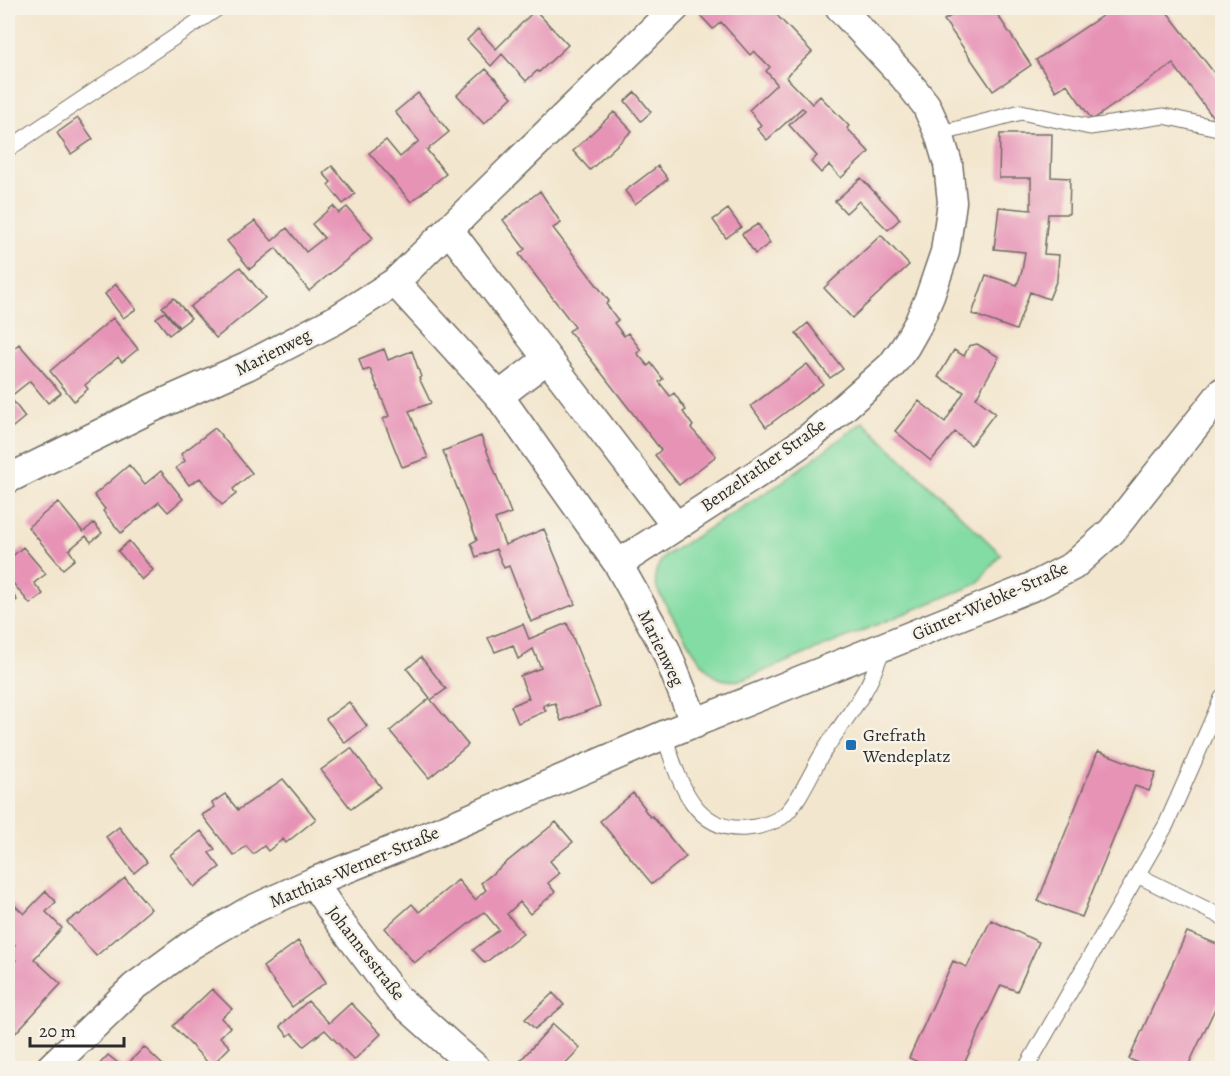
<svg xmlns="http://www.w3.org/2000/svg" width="1230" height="1076" font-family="Alegreya,serif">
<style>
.green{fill:#82dca3;stroke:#568467;stroke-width:1.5}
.building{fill:#e793b6}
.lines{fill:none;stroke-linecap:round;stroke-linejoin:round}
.lane-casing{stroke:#716c64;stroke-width:17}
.street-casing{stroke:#716c64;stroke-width:31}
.lane{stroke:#fff;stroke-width:15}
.street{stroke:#fff;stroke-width:28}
.poi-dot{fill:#1f6fb2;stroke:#f7f3e8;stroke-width:2}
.labels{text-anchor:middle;stroke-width:5;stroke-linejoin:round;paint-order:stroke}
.street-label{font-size:18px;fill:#2b2b2b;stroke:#f7f3e8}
.poi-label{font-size:18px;fill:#2b2b2b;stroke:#f7f3e8;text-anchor:start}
</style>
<rect width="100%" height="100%" fill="#f7f3e8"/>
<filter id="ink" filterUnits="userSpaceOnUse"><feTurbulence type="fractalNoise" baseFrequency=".0167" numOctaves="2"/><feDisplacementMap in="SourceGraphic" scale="12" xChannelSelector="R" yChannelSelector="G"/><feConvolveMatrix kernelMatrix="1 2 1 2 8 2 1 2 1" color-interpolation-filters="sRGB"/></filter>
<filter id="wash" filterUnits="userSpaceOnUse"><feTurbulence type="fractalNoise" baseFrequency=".008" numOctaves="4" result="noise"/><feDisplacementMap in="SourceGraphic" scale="24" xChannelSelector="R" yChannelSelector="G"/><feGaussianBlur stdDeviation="1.35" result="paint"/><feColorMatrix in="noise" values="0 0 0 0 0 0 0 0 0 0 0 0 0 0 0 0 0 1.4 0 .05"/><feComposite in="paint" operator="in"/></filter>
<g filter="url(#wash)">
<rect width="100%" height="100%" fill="#f3e6ce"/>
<path class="green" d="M863 422 1001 554 977 584 742 680C732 681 724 681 715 676 699 667 669 609 658 591 652 576 656 566 666 555L775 487Z"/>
<g id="blocks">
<path class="building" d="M708 8H770L812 52 786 77 812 104 820 96 849 126 847 128 869 152 841 178 829 165 821 173 811 162 817 156 789 125 805 110 802 108 767 140 757 129 761 125 749 110 777 84 766 71 770 67 754 51 750 55 721 22 713 29 700 15Z
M963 8H993L1031 65 993 91 944 20Z
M1114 8H1164L1222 83V114L1215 120 1173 64 1092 120 1067 84 1056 91 1036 60Z
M535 10 568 45 539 72 537 71 526 81 502 54 491 66 467 40 478 29 496 49Z
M486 69 512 97 484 124 457 95Z
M635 92 651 112 641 121 625 101Z
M418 93 449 132 427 150 446 174 411 202 369 153 386 140 400 157 419 141 395 112Z
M614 112 632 131 590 170 573 151Z
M78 118 93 139 71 154 57 133Z
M1000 134H1052L1051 177 1070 178 1069 214H1048L1044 254 1059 255 1057 279 1049 299 1030 292 1016 330 972 314 986 275 1017 285 1022 271 1025 252 994 249 999 207 1031 210V178H999Z
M332 166 355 194 343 204 328 185 331 182 323 173Z
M658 166 668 179 635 204 625 191Z
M861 178 900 219 888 230 859 201 846 213 835 201Z
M540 191 561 223 553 228 609 301 606 304 618 320 614 323 624 336 628 333 641 350 637 353 648 366 651 363 663 379 659 382 670 396 674 393 686 410 683 412 693 426 691 428 716 456 679 485 655 455 661 450 569 331 575 327 519 254 525 249 503 220Z
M333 206 339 213 347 207 373 238 309 291 276 248 250 269 227 241 255 221 272 241 287 228 306 252 324 238 312 224Z
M728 209 741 227 726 238 713 220Z
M758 224 770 243 755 254 742 234Z
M881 235 909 265 852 318 824 288Z
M240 267 265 298 216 338 190 307Z
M116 284 136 309 123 318 105 294Z
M174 298 191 318 179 327 162 307Z
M165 312 178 328 169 335 156 318Z
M113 318 138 349 122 362 118 357 104 369 85 385 88 389 74 401 50 371Z
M808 323 843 369 830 378 796 333Z
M19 344 61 393 48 403 30 381 10 397 25 417 8 431V353Z
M977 344 999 357 976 398 995 413 971 445 955 432 931 461 895 431 919 401 945 422 964 392 938 377 954 350 964 356 969 346Z
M384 349 388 360 412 351 421 377 419 378 431 403 409 411 428 458 402 467 383 419 389 416 370 369 363 371 359 359Z
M807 364 823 384 766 427 751 406Z
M215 428 252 473 233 489 236 494 222 505 200 478 189 485 176 468 185 461 181 454Z
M481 436 511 513 495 519 505 545 544 529 575 604 531 622 509 566 504 568 496 549 476 557 471 543 477 540 443 451Z
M129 465 145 484 161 471 183 499 168 512 159 502 121 533 103 511 105 509 94 495Z
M58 502 83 532 94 523 102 533 91 542 86 536 69 550 75 559 63 569 28 527Z
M129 541 153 570 142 580 118 551Z
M23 547 46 574 34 583 43 594 30 604 8 577V560Z
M8 588 17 600 8 608Z
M567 623 600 706 561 721 555 703 548 705V703L543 706 546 711 518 723 511 706 529 698 520 676 541 668 533 649 518 659 513 645 495 652 488 638 523 624 529 639Z
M421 657 446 689 431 700 468 745 429 778 390 731 430 698 407 669Z
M349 702 367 726 345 743 326 719Z
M351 748 381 787 351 809 321 770Z
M1098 751 1156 773 1149 791 1135 786 1082 917 1038 901Z
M283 779 316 819 286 843 283 839 268 851 264 846 253 854 246 846 234 856 202 815 215 807 212 803 225 794 238 810Z
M633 793 645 808 644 809 650 817 652 816 686 857 652 884 600 821Z
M556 822 573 842 550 861 560 873 548 883 555 892 530 914 520 902 507 914 523 933 485 963 473 950 499 930 484 912 431 953 430 951 414 963 385 928 412 904 419 912 458 880 475 900 486 890 481 883Z
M119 827 147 862 134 873 106 837Z
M201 831 215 849 209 853 220 867 194 887 170 855Z
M125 878 151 909 96 956 67 922 78 914 79 915Z
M46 891 56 902 46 912 62 928 34 959 61 984 8 1041V963L11 966 16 960 8 952 15 945 8 938V899L24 914Z
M991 920 1039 942 1017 991 1001 985 962 1068H931L909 1058 953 961 967 967Z
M1187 932 1222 946V994L1187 1068H1151L1129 1059Z
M298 941 326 982 292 1007 263 967Z
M212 989 232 1009 221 1018 230 1027 220 1037 230 1047 211 1066 173 1026Z
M553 993 564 1005 535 1029 525 1019Z
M308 1001 329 1023 351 1003 381 1034 354 1060 325 1030 304 1046 292 1033 288 1036 280 1026Z
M553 1024 580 1048 561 1068H528L520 1061Z
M144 1047 166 1068H96L108 1055 124 1068Z"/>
</g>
</g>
<g filter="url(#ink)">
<use href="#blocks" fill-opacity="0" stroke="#716c64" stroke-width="1.5"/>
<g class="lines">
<g class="lane-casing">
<path id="lane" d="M939 134 1021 112 1090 127 1164 116 1222 129
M8 149 218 8
M664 735C678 777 692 833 747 828 759 827 772 823 782 817 798 805 813 768 824 751 837 730 853 711 865 690 873 678 877 662 883 648
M1137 875 1222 917
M1026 1068 1166 825 1222 698"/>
</g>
<g class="street-casing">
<path id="street" d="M449 230 675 525
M395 282 499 396 618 564 665 648 695 724
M499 396 547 359
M8 479 152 408 247 366 337 319 395 282 675 8
M618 564 763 470 810 437 891 366 905 347 918 324 930 296 945 252 952 202 948 164 939 134 926 105 904 77 840 8
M313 882 338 920 396 997 476 1068
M50 1068 134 987 191 945 247 912 313 882 445 829 664 735 1034 586 1073 566 1112 531 1222 392"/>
</g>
<use href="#lane" class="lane"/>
<use href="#street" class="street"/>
</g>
</g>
<rect class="poi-dot" x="845" y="739" width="12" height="12" rx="3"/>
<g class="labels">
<g class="street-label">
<text transform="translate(273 352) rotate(-27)" y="6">Marienweg</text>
<text transform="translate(763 465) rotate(-35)" y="6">Benzelrather Straße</text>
<text transform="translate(990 601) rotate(-24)" y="6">Günter-Wiebke-Straße</text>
<text transform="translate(661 648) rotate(64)" y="6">Marienweg</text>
<text transform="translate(354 867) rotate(-23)" y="6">Matthias-Werner-Straße</text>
<text transform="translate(366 953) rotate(52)" y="6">Johannesstraße</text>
</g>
<g class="poi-label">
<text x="863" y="741">Grefrath<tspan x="863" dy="21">Wendeplatz</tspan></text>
</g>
</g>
<rect width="1230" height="1076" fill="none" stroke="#f7f3e8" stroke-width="30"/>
<path d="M30 1037v9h94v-9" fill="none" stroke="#2b2b2b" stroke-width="3"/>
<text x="39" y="1037" font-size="18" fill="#2b2b2b" stroke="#f7f3e8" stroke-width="4.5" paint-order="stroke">20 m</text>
</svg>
